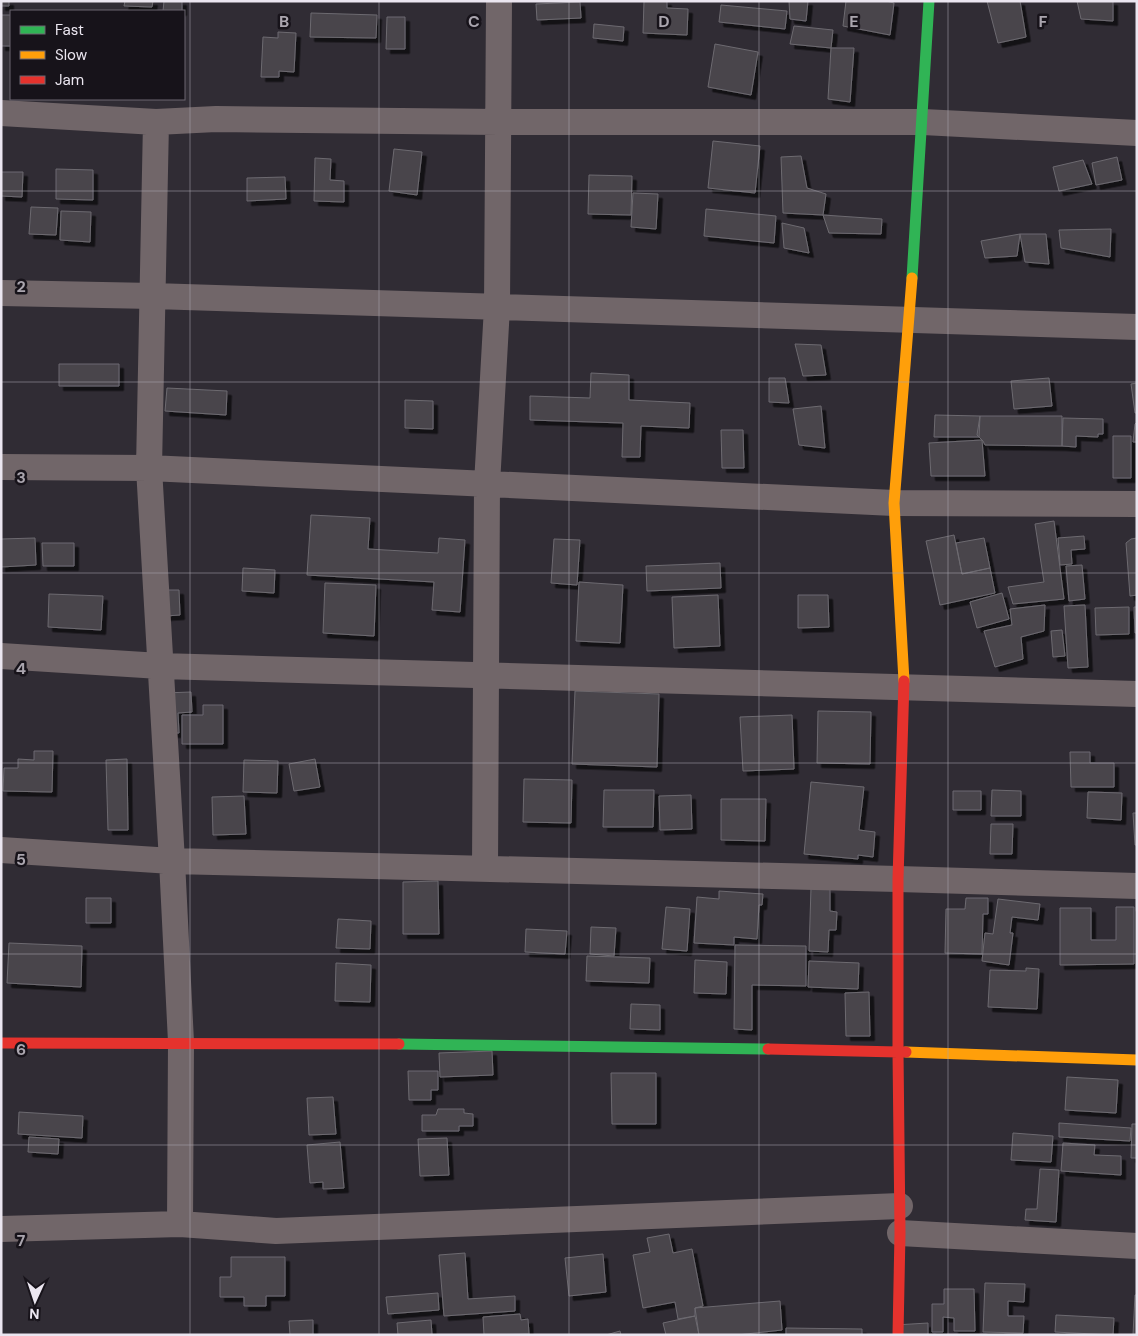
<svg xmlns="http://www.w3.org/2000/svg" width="1138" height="1336" font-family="'DM Sans',sans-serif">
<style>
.building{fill:#48454c;stroke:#6d6a70;filter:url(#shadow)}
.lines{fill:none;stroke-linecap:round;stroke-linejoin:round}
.street{stroke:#716669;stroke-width:26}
.fast{stroke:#30b455;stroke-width:11}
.slow{stroke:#ff9f0a;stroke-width:11}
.jam{stroke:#e5322d;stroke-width:11}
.grid{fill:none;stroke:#aaa5ae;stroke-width:1;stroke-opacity:0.55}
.grid-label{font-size:16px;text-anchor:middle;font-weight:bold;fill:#aaa5ae;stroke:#17131a;stroke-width:5;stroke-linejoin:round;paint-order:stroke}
</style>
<defs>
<filter id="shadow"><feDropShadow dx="4.5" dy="4.5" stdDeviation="0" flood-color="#0009"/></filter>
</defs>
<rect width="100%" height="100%" fill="#302c34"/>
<path class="building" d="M1 1H9V6H1Z
M125 1H153L152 7 124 6Z
M164 1H182V11H163Z
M644 1H667V8L688 9 687 35 643 33Z
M789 1H808L806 21 790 19Z
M846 1H886L894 3 890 35 843 26Z
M987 1H1020L1026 37 998 43Z
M1077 1H1113V21L1081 19Z
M580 2 581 18 537 20 536 4Z
M721 5 787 11 785 29 719 22Z
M311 13 377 15 376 38 310 37Z
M1 15H11V46H1Z
M387 17H405V49H386Z
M594 24 624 27 623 41 593 38Z
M794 26 833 30 831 48 790 44Z
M278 32 296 33 294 72 279 71V77H261L263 37 278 38Z
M715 44 758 52 751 95 708 87Z
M831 48H854L850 102 828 99Z
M713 141 760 146 755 193 708 188Z
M394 149 422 152 417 195 389 191Z
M801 156 807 188 826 194 823 215 783 213 781 157Z
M1117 157 1122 180 1096 185 1092 163Z
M315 158 331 159 330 180 344 181V202L314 201Z
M1083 160 1092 184 1059 191 1053 167Z
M56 169 93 170V200L56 199Z
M1 172H23L22 197 1 196Z
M589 175 632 176 631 215 588 214Z
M285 177 286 199 247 201V178Z
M633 193 658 194 656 229 631 227Z
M31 207 58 208 56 235 29 234Z
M706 209 776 216 774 243 704 236Z
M61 211 91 212 90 242 60 240Z
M823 215 882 219 881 234 829 233Z
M782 223 804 228 809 253 784 248Z
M1111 229 1110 257 1061 248 1059 230Z
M1020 234H1046L1049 264 1025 262Z
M1020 234 1017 256 985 258 981 241Z
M795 344 821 345 826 375 803 376Z
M59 364H119V386H59Z
M591 373 629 375V400L690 403 689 428 641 426 640 457H622L623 423 530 420V396L590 398Z
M769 378H785L789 403 769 402Z
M1049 378 1052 406 1014 409 1011 381Z
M1137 383V413H1135L1131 384Z
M167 388 227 391 226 415 165 411Z
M405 400 433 401V429L405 428Z
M821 406 825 448 799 445 793 409Z
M935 415 980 416 979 437H934Z
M980 416H1062V446L985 445 983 441 977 435Z
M1063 418 1103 419V434H1098V437L1076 436V447L1062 446Z
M1137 422V442H1133L1135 424Z
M721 430H743L744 468H722Z
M1113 436H1131V478H1113Z
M982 440 985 476H931L929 443Z
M311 515 370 518 368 549 438 553 439 538 465 540 460 612 432 610 434 582 307 575Z
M1054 521 1064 599 1013 604 1008 587 1044 582 1035 524Z
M954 535 962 574 990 568 995 593 940 605 926 541Z
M1084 536 1085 549 1071 550 1072 564 1060 565 1058 538Z
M35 538 36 565 1 567V539Z
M984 538 990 568 962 574 956 543Z
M1137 538V595L1130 596 1126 543 1131 539Z
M554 539 580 540 577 585 551 583Z
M42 543H74V566H43Z
M720 563 721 588 647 591 646 566Z
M1082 565 1085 599 1069 601 1066 566Z
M243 568 275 570 274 593 242 591Z
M579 582 623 585 620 643 576 641Z
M325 583 376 585 374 636 323 633Z
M164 590H179L180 615 165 616Z
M1002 593 1009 619 977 628 970 602Z
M49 594 103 596 101 630 48 627Z
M718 595 720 646 674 648 672 597Z
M798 595H828L829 627 798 628Z
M1045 605 1044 631 1021 637 1023 659 995 667 984 631 1012 625 1010 609Z
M1085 605 1088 667 1068 668 1064 606Z
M1129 607V634L1096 635 1095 608Z
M1134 607H1137V633H1135Z
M1062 630 1065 656 1053 657 1051 631Z
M575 691 659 694 657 767 572 764Z
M191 692 192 712 178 713 179 733H165L164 693Z
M203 705H223V744H182V715H203Z
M818 711 871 712 870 764 817 763Z
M792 715 794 769 743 771 740 717Z
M34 751H53L52 792 3 791 4 768H18V759L34 760Z
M1070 752H1090V763H1114V787H1071Z
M127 759 128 830H108L106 760Z
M315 759 320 787 294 791 289 764Z
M244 760 278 761 277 793 243 792Z
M524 779 572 780 571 823 523 822Z
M811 782 864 787 859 830 875 832 873 857 858 855V859L804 854Z
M604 790H654L653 827H603Z
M992 790 1021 791V816H991Z
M953 791H981V810H953Z
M1088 792 1122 793 1121 820 1087 818Z
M691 795 692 829 660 830 659 796Z
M244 796 246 834 213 835 212 797Z
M721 799H766L765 841 721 840Z
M1133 813H1137V845H1135Z
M991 824H1013L1012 854H990Z
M438 881 439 934H403V882Z
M811 888 830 889V911L837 912 836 930H829L828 952 809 951Z
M719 891 763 894 762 905H759L757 939 734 937V945L694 943 697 897 719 899Z
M86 898H111V923H86Z
M966 898H988V914H983L982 954 945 953 946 909H965Z
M998 899 1040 904 1038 920 1012 917 1010 933H1013L1009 965 982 961 985 933 993 934Z
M666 907 690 909 687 951 662 949Z
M1116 907H1134V964L1060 965V908H1091V940H1116Z
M338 919 371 921 370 949 336 948Z
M591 927 616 928 614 956 590 954Z
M526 929 567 931 565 954 525 952Z
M9 943 82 946 81 987 7 983Z
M735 945 806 946V986L752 985V1030L734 1029Z
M587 956 650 958 649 983 586 981Z
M695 960 727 962 726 994 694 993Z
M809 961 859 963 858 989 808 987Z
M336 963 371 965 370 1002 335 1001Z
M1026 968 1039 969 1037 1009 988 1007 990 970 1026 971Z
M869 992 870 1036H846L845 993Z
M631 1004 660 1005V1030L630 1029Z
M492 1051 493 1075 440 1077 439 1053Z
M408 1071H438V1090H431V1100H409Z
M611 1073H656V1124H612Z
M1067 1077 1118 1080 1116 1113 1065 1110Z
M333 1097 336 1134 309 1135 307 1098Z
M438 1109H464V1113L473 1114V1126H459V1131H422V1115H436Z
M19 1112 83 1116 82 1138 18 1134Z
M1059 1123 1131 1128 1130 1141 1059 1137Z
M1132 1124H1137V1158H1131Z
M1013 1133 1053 1136 1051 1162 1011 1160Z
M29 1137 59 1139 58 1154 28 1152Z
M447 1138 449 1175 420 1176 418 1139Z
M340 1142 344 1188 323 1189V1182L310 1183 307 1145Z
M1063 1143 1095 1145 1094 1155 1121 1156V1175L1061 1171Z
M1040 1169 1059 1170 1056 1222 1025 1220 1026 1209H1037Z
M669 1234 673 1253 692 1249 703 1306 695 1308V1316L678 1319 675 1302 643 1308 633 1255 650 1252 647 1238Z
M465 1253 468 1299 515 1296V1311L444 1316 439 1255Z
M603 1254 606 1292 569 1296 565 1258Z
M231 1257H285V1296H266V1306H244V1297H220V1277H231Z
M985 1283 1025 1284 1024 1302 1008 1301V1316H1024L1023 1333 983 1332Z
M944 1289H974L975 1331H954V1318L943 1317V1332H932V1304H944Z
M438 1293 439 1310 388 1314 386 1297Z
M1135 1295H1137V1335H1133Z
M780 1301 782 1330 737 1335H699L695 1308Z
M520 1314 521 1320 528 1319 529 1334 484 1335 483 1317Z
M1056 1315 1114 1318 1113 1335 1055 1332Z
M695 1316 699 1335H666L663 1323Z
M313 1320V1335H290L289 1321Z
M431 1320 432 1335H398L397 1323Z
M928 1323V1335H896L895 1325Z
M786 1328 862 1329V1335H786Z
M620 1331 621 1335H606Z"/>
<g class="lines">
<path class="street" d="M1 113 156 122 216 119 499 122H923L1137 133
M156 122 149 468 172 861 181 1042 180 1224
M1 293 153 296 1137 327
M1 467 149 468 894 503 1137 504
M1 656 160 666 1137 694
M1 850 172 861 898 879 1137 886
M485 869 487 484 497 307 499 1
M1 1229 180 1224 276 1231 900 1206
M900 1233 1137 1246"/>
<path class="fast" d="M912 278 929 1
M399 1044 768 1049"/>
<path class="slow" d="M904 681 894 503 912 278
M906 1052 1137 1060"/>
<path class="jam" d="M904 681 898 879V1052H906
M1 1043 399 1044
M768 1049 898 1052 900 1233 898 1335"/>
</g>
<path class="grid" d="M190 1V1335M379 1V1335M569 1V1335M759 1V1335M948 1V1335M1 191H1137M1 382H1137M1 573H1137M1 763H1137M1 954H1137M1 1145H1137"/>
<g class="grid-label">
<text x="284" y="27">B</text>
<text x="474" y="27">C</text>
<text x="664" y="27">D</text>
<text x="854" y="27">E</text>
<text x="1043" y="27">F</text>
<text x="21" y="292">2</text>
<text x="21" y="483">3</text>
<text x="21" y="674">4</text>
<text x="21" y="865">5</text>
<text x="21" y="1055">6</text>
<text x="21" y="1246">7</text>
</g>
<rect width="1138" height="1336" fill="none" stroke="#ebe6f0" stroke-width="5"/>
<rect x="10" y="10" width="175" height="90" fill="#17131a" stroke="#6c6770"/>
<rect x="20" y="26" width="25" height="8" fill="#30b455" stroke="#6c6770"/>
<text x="55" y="35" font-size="15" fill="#ebe6f0">Fast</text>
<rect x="20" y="51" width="25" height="8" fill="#ff9f0a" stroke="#6c6770"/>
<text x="55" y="60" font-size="15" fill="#ebe6f0">Slow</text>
<rect x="20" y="76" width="25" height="8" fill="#e5322d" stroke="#6c6770"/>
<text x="55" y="85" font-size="15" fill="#ebe6f0">Jam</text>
<g transform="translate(35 1301) rotate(183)" stroke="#17131a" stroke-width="4" paint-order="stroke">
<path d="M0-4L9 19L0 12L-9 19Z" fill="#ebe6f0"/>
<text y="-8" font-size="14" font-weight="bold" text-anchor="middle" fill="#ebe6f0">N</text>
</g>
</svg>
